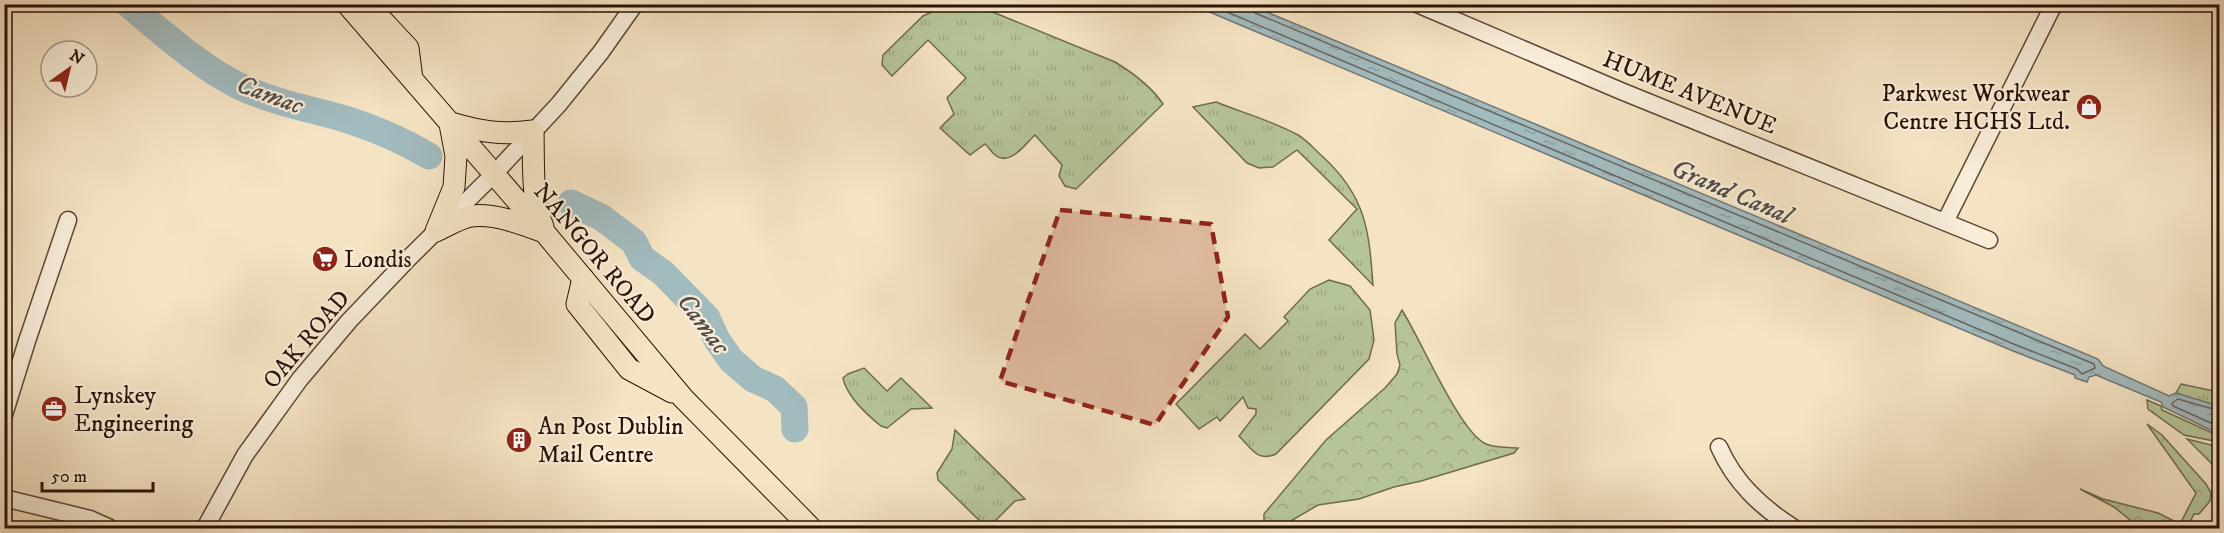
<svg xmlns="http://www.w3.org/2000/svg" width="2224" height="533" font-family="'IM FELL DW Pica',serif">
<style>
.grass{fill:url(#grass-tufts);stroke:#706b50;stroke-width:1.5}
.forest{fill:url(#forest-crowns);stroke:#706b50;stroke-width:1.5}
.water{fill:url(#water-ripples);stroke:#727775;stroke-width:1.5}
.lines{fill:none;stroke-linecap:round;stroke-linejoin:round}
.shore{stroke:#666663;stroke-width:1.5}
.river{stroke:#a2bbbf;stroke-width:27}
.minor-casing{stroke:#5d4636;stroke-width:19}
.major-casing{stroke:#2a1107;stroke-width:23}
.minor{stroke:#f8edd9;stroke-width:16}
.major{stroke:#f5e4c4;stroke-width:21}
.marked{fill:#8f2418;fill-opacity:0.2;stroke:#8f2418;stroke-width:4.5;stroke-dasharray:12 8;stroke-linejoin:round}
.labels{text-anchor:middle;stroke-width:4.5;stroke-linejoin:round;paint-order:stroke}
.street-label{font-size:24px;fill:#2a1107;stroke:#f8edd9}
.poi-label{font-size:24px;fill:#2a1107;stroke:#f8edd9;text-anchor:start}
.water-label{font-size:26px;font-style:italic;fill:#544c47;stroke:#f8edd9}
</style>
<defs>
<pattern id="grass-tufts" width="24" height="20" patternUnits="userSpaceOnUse" patternTransform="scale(1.5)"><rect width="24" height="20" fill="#b6c599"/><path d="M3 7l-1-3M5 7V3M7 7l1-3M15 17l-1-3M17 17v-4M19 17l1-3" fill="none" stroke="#9da882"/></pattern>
<pattern id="forest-crowns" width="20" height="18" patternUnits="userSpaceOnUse" patternTransform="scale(1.5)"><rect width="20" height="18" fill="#b6c599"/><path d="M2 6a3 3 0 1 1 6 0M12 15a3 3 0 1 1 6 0" fill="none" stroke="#9da882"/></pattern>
<pattern id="water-ripples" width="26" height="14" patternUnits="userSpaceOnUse" patternTransform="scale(1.5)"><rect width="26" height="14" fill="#a2bbbf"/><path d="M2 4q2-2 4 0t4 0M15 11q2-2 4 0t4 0" fill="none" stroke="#8ca0a3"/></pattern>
</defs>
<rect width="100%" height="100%" fill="#f5e4c4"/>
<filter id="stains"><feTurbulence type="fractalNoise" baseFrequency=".00333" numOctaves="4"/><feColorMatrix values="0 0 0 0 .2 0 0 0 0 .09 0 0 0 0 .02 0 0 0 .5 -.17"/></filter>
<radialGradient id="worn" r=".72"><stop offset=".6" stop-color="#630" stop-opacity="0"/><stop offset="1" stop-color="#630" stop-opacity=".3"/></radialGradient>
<path class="grass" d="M947 5 978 6 1115 62C1133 73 1151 86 1163 104L1076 189 1065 186 1059 176 1062 165 1035 135C1025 144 1010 167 995 155 991 152 989 147 985 144L970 155 940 128 954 114 947 98 966 78 928 40 892 76 882 65 883 55 923 16Z
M1216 102C1243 113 1273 121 1298 135 1307 140 1315 150 1322 156 1366 196 1369 230 1373 285L1329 240 1357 209 1297 150 1273 167 1259 168 1247 163 1193 107Z
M1329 280 1350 286 1370 310 1374 340 1369 359 1276 454C1257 462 1252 449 1239 436L1256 414V409L1248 408 1243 397 1220 421 1217 417 1199 429 1176 404 1245 334 1260 349 1288 321 1284 317 1310 289Z
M864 368 887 391 901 378 932 408 911 409 887 428 881 426C866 414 847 397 843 378L848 374Z
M2181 384 2219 392V407L2176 393Z
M2147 400 2161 406 2162 410 2219 436V442L2184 435 2148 409Z
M955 430 1025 499 1015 501 989 527H986L938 480 937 473 952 449Z
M2187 439 2219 447V470L2215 467Z"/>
<path class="forest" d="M1402 310C1420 338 1460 433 1486 444 1494 448 1509 447 1518 448L1514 453 1421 481 1394 487 1359 499 1318 505 1279 528H1267L1264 524V514L1326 440 1385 388 1397 374 1400 365 1397 354 1395 323Z
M2147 424 2162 435 2206 484 2211 493 2210 501 2199 514H2194L2187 528H2140L2114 507 2080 489 2103 499 2158 513 2180 524 2196 493Z"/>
<path class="water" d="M1193 5H1250L2098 359 2103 366 2169 396 2176 393 2219 406V434L2163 407 2161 402 2096 375 2089 377 2087 382 2075 378V375L2013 351Z"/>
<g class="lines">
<path class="shore" d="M1208 4 2016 345 2077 369 2082 374 2095 368 2094 364 1255 13 1251 9 1250 4
M2220 411 2178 399 2172 403 2173 406 2220 427"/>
<path class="river" d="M128 4C164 34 201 68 243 88 276 103 311 109 345 119 374 128 402 140 429 156
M571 203 601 217 634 242 642 258 663 273 707 318 717 340 731 360 753 379 775 389 794 407 795 429"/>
<g class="minor-casing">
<path id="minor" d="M1417 4 1621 91 1989 240
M1945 222 2054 4
M4 415 27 341 68 220
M1719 447C1735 483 1761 507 1794 528
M4 498 90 519 110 528
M205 528 245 455 300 379 349 321 410 257 494 174 559 104 601 52 635 4"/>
</g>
<g class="major-casing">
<path id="major" d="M347 4 545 233 683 398 811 528
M367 4 408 48 412 79
M451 123C482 132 501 135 533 131 534 163 531 197 543 227
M436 231C447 226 460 218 471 216 495 213 522 224 544 232
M436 231 454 187 456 156 450 124
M583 278 577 304 629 369 672 392"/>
</g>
<use href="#minor" class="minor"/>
<use href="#major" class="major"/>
</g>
<path class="marked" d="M1060 210 1211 224 1228 317 1155 425 1000 381Z"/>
<defs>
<g id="shop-disc" transform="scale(1.35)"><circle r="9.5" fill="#8f2418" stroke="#f8edd9"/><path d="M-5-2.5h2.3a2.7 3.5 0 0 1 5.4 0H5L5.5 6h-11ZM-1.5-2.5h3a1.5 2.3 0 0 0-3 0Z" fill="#fff"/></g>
<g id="supermarket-disc" transform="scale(1.35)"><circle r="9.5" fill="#8f2418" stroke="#f8edd9"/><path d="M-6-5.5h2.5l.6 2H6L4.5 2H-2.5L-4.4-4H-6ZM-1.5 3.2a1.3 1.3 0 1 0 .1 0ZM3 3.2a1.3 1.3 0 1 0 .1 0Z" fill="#fff"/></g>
<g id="office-disc" transform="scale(1.35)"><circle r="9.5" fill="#8f2418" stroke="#f8edd9"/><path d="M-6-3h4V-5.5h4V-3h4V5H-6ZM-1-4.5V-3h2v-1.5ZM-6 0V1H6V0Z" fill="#fff"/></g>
<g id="building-disc" transform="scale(1.35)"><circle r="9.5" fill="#8f2418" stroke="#f8edd9"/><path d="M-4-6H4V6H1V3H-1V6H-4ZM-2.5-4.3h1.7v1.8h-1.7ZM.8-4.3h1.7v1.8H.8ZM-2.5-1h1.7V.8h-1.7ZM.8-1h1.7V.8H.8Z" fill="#fff"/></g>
</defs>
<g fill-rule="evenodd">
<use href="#shop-disc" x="2089" y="107"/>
<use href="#supermarket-disc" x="325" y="259"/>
<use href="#office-disc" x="54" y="409"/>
<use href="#building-disc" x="519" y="440"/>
</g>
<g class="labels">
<g class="street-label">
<text transform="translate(1690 92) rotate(22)" y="8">HUME AVENUE</text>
<text transform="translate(595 253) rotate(50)" y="8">NANGOR ROAD</text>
<text transform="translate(306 339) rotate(-50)" y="8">OAK ROAD</text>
</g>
<g class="poi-label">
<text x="2070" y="101" text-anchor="end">Parkwest Workwear<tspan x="2070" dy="28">Centre HCHS Ltd.</tspan></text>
<text x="344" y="267">Londis</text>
<text x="74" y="403">Lynskey<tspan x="74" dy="28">Engineering</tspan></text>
<text x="538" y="434">An Post Dublin<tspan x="538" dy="28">Mail Centre</tspan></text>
</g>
<g class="water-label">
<text transform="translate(270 94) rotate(20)" y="9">Camac</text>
<text transform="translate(1732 191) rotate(23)" y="9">Grand Canal</text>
<text transform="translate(704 323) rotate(53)" y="9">Camac</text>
</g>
</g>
<rect width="2224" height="533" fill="none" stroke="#f5e4c4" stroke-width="24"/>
<rect x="6" y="6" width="2212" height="521" fill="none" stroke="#2a1107" stroke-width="3"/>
<rect x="12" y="12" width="2200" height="509" fill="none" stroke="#2a1107" stroke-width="1.5"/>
<g transform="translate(69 69) rotate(34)"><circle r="28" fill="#f8edd9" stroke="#a69585" stroke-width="1.5"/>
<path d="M0-4.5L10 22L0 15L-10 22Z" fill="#8f2418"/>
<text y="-9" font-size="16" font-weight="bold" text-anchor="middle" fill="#2a1107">N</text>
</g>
<path d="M42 482v9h111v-9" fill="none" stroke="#2a1107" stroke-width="3"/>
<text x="51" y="482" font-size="18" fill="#2a1107" stroke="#f8edd9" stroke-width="4.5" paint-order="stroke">50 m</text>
<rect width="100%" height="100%" filter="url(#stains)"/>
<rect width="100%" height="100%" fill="url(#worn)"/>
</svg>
